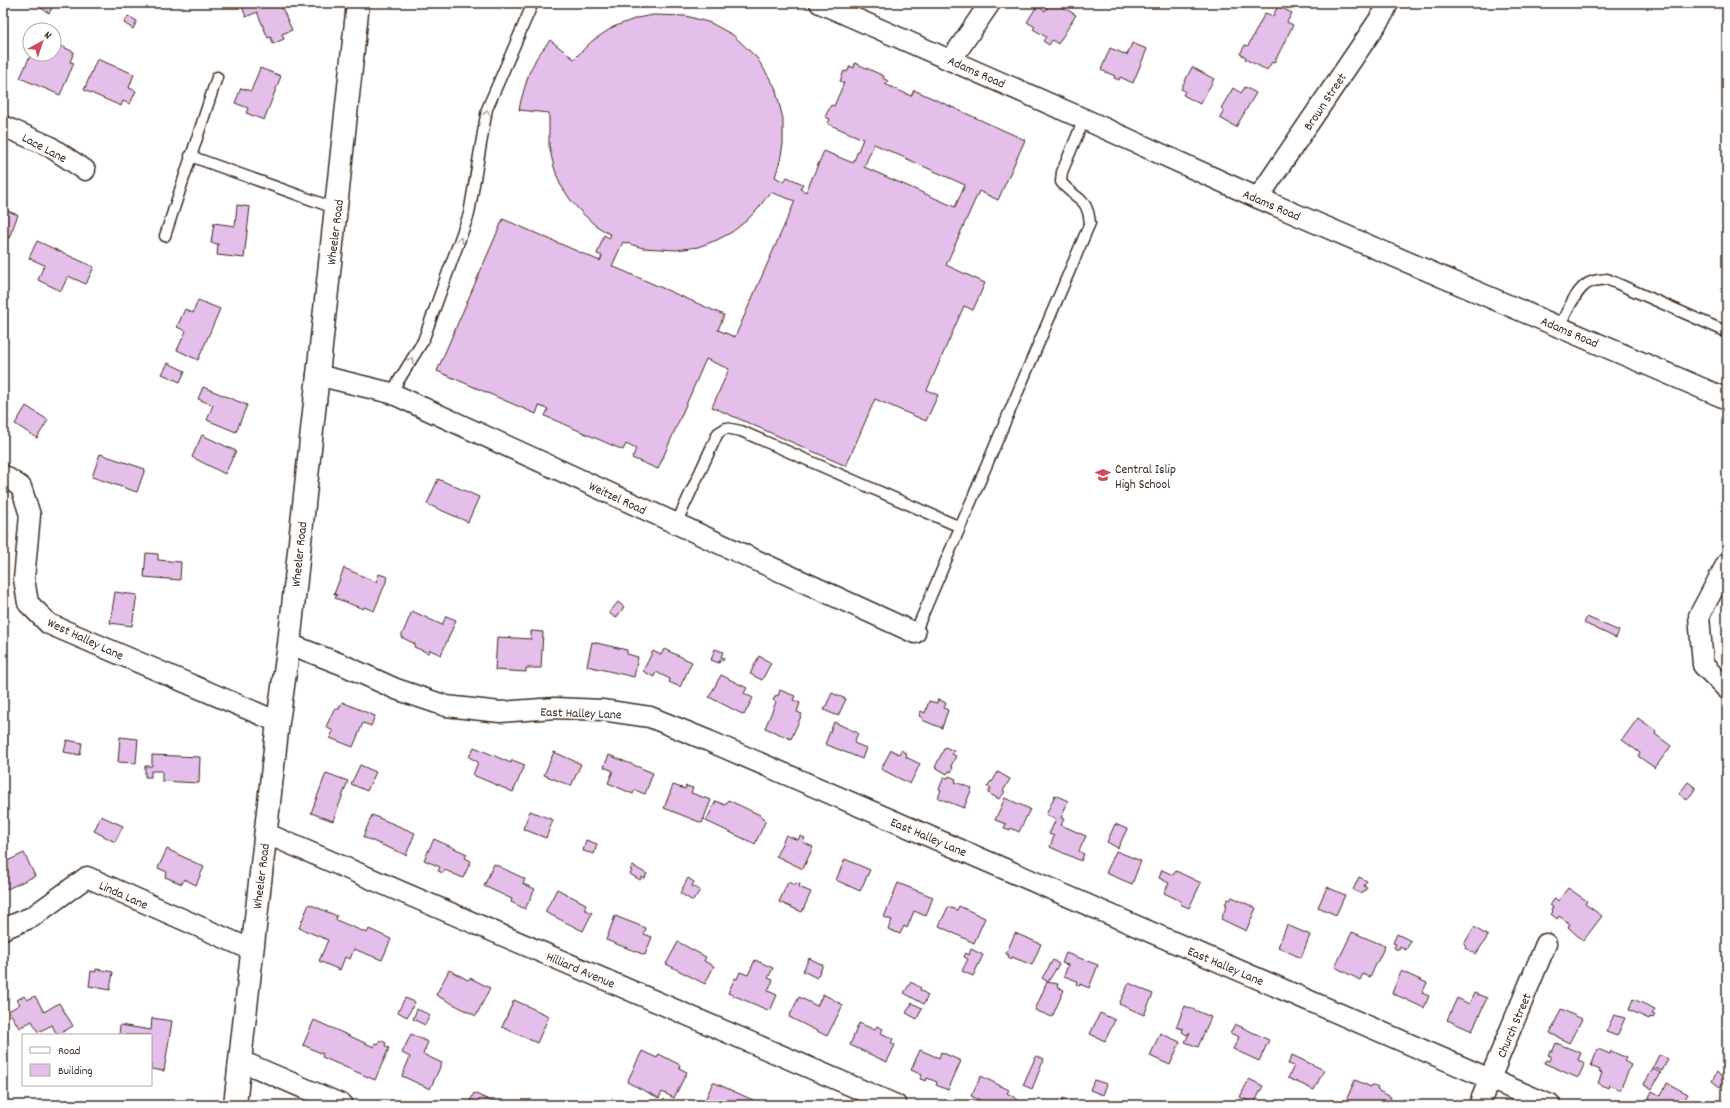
<svg xmlns="http://www.w3.org/2000/svg" width="1730" height="1108" font-family="Dekko,sans-serif">
<style>
.building{fill:#e4bfe9;stroke:#3b2a1e;fill-rule:evenodd}
.lines{fill:none;stroke-linecap:round;stroke-linejoin:round}
.lane-casing{stroke:#3b2a1e;stroke-width:13}
.street-casing{stroke:#3b2a1e;stroke-width:23}
.secondary-casing{stroke:#3b2a1e;stroke-width:25}
.lane{stroke:#fff;stroke-width:10}
.street{stroke:#fff;stroke-width:20}
.secondary{stroke:#fff;stroke-width:22}
.oneway{stroke:#a79f9a}
.labels{text-anchor:middle;stroke-width:3;stroke-linejoin:round;paint-order:stroke}
.street-label{font-size:13px;fill:#3b2a1e;stroke:#fff}
.poi-label{font-size:13px;fill:#3b2a1e;stroke:#fff;text-anchor:start}
</style>
<rect width="100%" height="100%" fill="#fff"/>
<filter id="ink" filterUnits="userSpaceOnUse"><feTurbulence type="fractalNoise" baseFrequency=".025" numOctaves="2"/><feDisplacementMap in="SourceGraphic" scale="8" xChannelSelector="R" yChannelSelector="G"/><feConvolveMatrix kernelMatrix="1 2 1 2 8 2 1 2 1" color-interpolation-filters="sRGB"/></filter>
<g filter="url(#ink)">
<path class="building" d="M42 3H55L49 13 39 7Z
M241 3H280L292 30 282 34 284 39 273 44 271 37 268 38 257 12 246 17Z
M1050 3H1056L1076 15 1058 44 1052 40 1049 45 1043 41 1046 37 1033 29 1035 27 1027 22 1037 6 1045 11Z
M1278 6 1292 13 1287 22 1293 25 1274 63 1272 62 1267 70 1245 59 1246 57 1240 54 1245 45 1248 46 1265 13 1273 16Z
M653 15 686 16 711 23 733 35 757 58 775 87 783 119V144L780 161 775 177 784 182 787 177 803 184 800 189 806 192 824 151 853 163 863 139 828 124 830 119 825 117 831 105 834 106 844 83 840 81 844 71 847 72 850 66 854 68 855 63 884 76 883 78 888 81 885 84 911 96 914 90 1025 140 998 200 979 191 946 265 985 283 973 310 964 306 927 390 938 395 926 421 875 399 846 466 712 407 729 369 706 359 658 469 632 458 636 449 626 444 623 450 545 416 548 409 539 406 536 414 437 371 503 219 600 261 602 256 597 254 604 235 609 238 611 235 595 225 582 213 572 202 560 184 554 167 549 146V113L519 110 521 100 529 73 537 57 550 40 574 59 592 41 613 27 637 18ZM874 144 965 185 955 207 864 167ZM770 192 795 201 735 337 718 330 724 315 612 266 623 242 643 248 677 250 698 247 717 240 732 232 746 221 758 209Z
M128 16 137 21 133 29 124 23Z
M1132 43 1147 49 1133 83 1120 77 1119 80 1114 78 1115 76 1101 70 1110 48 1127 55Z
M59 45 74 52 70 62 74 63 60 95 20 78 31 54H41L49 59 51 54H55Z
M97 59 134 74 129 88 136 91 130 104 123 101 121 106 84 90Z
M1192 67 1214 79 1200 104 1183 95 1185 91 1181 89Z
M260 68 281 76 264 120 246 113 248 108 235 103 241 88 251 91Z
M1245 87 1256 93 1236 127 1220 118 1224 110 1221 108 1233 88 1241 93Z
M237 205 250 207 244 258 217 255 218 244 211 243 214 223 235 226Z
M3 209 18 215 9 238 3 236Z
M37 241 94 267 86 284 68 276 61 291 38 280 44 265 29 258Z
M198 300 220 309 198 360 177 350 186 331 177 327 185 309 193 313Z
M168 363 185 371 180 382 162 374Z
M203 387 247 405 236 432 207 420 213 405 198 399Z
M26 406 48 420 37 438 15 424Z
M202 435 236 451 225 474 192 457Z
M100 454 145 469 137 492 92 477Z
M438 479 479 497 468 522 427 504Z
M146 553 158 554V560L181 562 180 580 144 577Z
M344 568 376 582 379 574 388 577 374 611 364 607 363 609 335 598 337 595 334 594Z
M115 592 137 595 132 626 110 623Z
M618 602 624 607 616 618 609 613Z
M412 611 442 625 446 616 456 620 441 655 430 650 428 653 414 647 415 644 401 637Z
M1587 617 1619 631 1616 638 1584 623Z
M531 631 543 632 541 668H526V672L495 670 497 637 531 639Z
M592 642 627 650V654L638 657 634 677 587 666Z
M664 649 692 662 680 687 669 682 670 679 656 672 654 677 643 671 653 651 661 655Z
M715 649 723 652 721 657 724 658 723 661 720 660 719 663 711 660Z
M759 656 771 663 762 680 750 674Z
M721 675 747 688 744 693 753 698 744 715 709 697Z
M780 690 795 696 793 700 800 703 797 712 802 714 791 739 765 728 776 702 773 700 776 695 778 696Z
M832 693 846 699 838 716 824 710Z
M938 699 946 703 944 708 948 710 942 728 922 720 923 718 919 716 921 711 925 713 929 701 937 703Z
M342 702 375 716 371 726 363 723 353 747 330 738 333 731 326 727 334 709H339Z
M1638 718 1656 731 1655 734 1671 746 1655 768 1638 756 1640 753 1622 740Z
M834 722 858 733 854 743 866 748 862 759 825 744Z
M120 737 138 739 136 763 118 762Z
M67 740 82 743 80 755 64 752Z
M474 747 511 763 512 760 525 765 513 792 473 775 478 762 469 757Z
M945 747 954 751 952 754 956 756 951 766 953 767 951 772 949 771 947 774 935 767Z
M891 750 899 754 901 750 907 754 906 757 920 764 910 784 881 769Z
M554 752 581 764 571 786 544 775Z
M152 755 200 757 199 783 162 781V771H151V777H145V766H152Z
M609 755 653 773 645 794 635 790 633 794 608 783 613 771 604 767Z
M360 765 376 772 367 791 351 784Z
M998 772 1010 779 1003 791 1005 792 999 799 988 793 991 788 987 787 991 781 992 782Z
M326 773 348 781 333 821 311 813Z
M949 776 956 779 955 782 972 788 964 808 938 798 941 790 939 789 944 777 948 778Z
M1688 782 1696 788 1687 800 1679 794Z
M673 785 685 789 686 786 693 788 691 793 711 800 702 823 664 808Z
M1055 795 1068 801 1061 818 1064 819 1061 825 1086 836 1079 851 1084 854 1081 861 1050 847 1054 836 1049 834 1056 819 1046 815Z
M1005 798 1030 809 1019 832 1011 828 1010 830 1004 828 1006 824 995 820Z
M728 800 760 815V816L766 820 755 844 706 821 716 801 725 805Z
M530 811 553 820 546 838 523 829Z
M372 815 415 833 406 855 363 837Z
M101 816 123 826 115 842 94 831Z
M1115 824 1127 829 1118 848 1107 842Z
M786 835 798 840 800 836 805 838 803 842 813 847 803 869 776 856Z
M434 839 467 854 465 858 471 861 463 878 445 870 443 873 438 871 440 867 424 860Z
M586 840 597 844 594 854 583 851Z
M167 849 204 867 196 885 184 879 182 884 165 877 167 872 158 868Z
M1116 851 1141 861 1132 884 1106 873Z
M24 853 35 876 3 891V863Z
M845 859 870 870 860 891 836 880Z
M494 864 525 879 523 884 535 889 525 909 511 902 512 899 484 886Z
M633 866 647 874 644 879 642 877 640 880 630 874 632 871 630 870Z
M1162 870 1173 875 1176 871 1201 883 1189 908 1180 904 1181 901 1164 893 1169 883 1159 878Z
M1359 877 1367 881 1364 886 1367 888 1362 894 1353 890Z
M688 878 694 882 692 886 700 890 693 901 680 893Z
M788 882 795 885 796 883 800 884 799 887 811 892 802 912 779 902Z
M898 883 933 897 926 916 914 911 907 928 904 926 900 934 888 929 892 920 884 917Z
M1327 887 1345 895 1336 915 1318 907Z
M1568 888 1587 901 1585 904 1602 916 1583 941 1568 927 1570 924 1559 916 1557 919 1551 914 1553 912 1551 910 1553 907 1550 905 1555 898 1558 901Z
M557 889 586 904 584 909 592 913 583 931 545 912Z
M1232 897 1256 908 1246 931 1221 919 1227 905 1225 904 1228 899 1230 900Z
M309 904 337 916 336 920 367 933 369 929 391 939 382 960 354 949 350 959 345 957 340 970 319 961 328 940 299 928Z
M959 906 985 918 974 943 939 926 948 907 957 910Z
M615 916 646 928 644 934 652 937 645 955 606 940Z
M1287 925 1310 935 1301 958 1278 947Z
M1474 927 1488 936 1476 954 1465 948 1466 945 1464 944Z
M1352 932 1385 946 1370 977 1363 974 1360 980 1335 967Z
M1015 933 1041 944 1032 965 1012 957 1011 959 1008 957 1009 955 1006 954Z
M1397 934 1411 941 1406 950 1400 947 1399 950 1394 948 1396 944 1393 943Z
M678 942 706 957 704 961 714 966 705 984 666 964Z
M971 949 983 955 973 976 962 971 968 959 964 957 966 953 969 955Z
M1066 953 1098 965 1089 988 1080 984V986L1076 984 1077 981 1064 976 1068 965 1062 963Z
M809 958 823 965 817 978 803 971Z
M755 960 773 968 768 978 773 980 768 991 777 995 770 1011 728 993 735 978 737 979 740 972 748 975Z
M1053 960 1059 964 1048 982 1042 978Z
M96 969 113 972 110 990 89 986 91 971 96 972Z
M449 970 468 980 470 978 490 988 476 1016 436 995Z
M1401 971 1427 983 1422 993 1429 996 1424 1008 1392 993Z
M911 982 921 988 920 990 928 995 924 1004 904 993Z
M1047 982 1058 984 1057 987 1064 990 1052 1017 1035 1010Z
M1129 983 1153 994 1144 1015 1119 1004Z
M1474 993 1487 998 1472 1031 1447 1020 1457 998 1469 1004Z
M823 994 843 1005 827 1036 789 1017 799 997 817 1006Z
M24 996 27 1000 35 996 44 1012 59 1003 73 1026 57 1035 52 1025 38 1032 32 1021 19 1028 9 1011 20 1004 17 1000Z
M405 998 415 1002 407 1017 398 1012Z
M1633 999 1655 1009 1652 1014 1655 1015 1653 1018 1650 1017 1649 1019 1629 1010Z
M514 1000 549 1016 537 1043 502 1027Z
M912 1003 922 1008 917 1019 906 1013Z
M1185 1006 1211 1017 1198 1047 1185 1042 1190 1032 1187 1035 1182 1032 1183 1029 1176 1027Z
M417 1009 430 1015 425 1025 413 1019Z
M1561 1009 1582 1019 1569 1043 1550 1033Z
M1100 1013 1115 1020 1105 1041 1090 1034Z
M1614 1015 1625 1018 1617 1036 1606 1032Z
M152 1018 172 1021 164 1071 151 1069V1035H119L120 1025 151 1030Z
M314 1020 374 1047 375 1043 378 1044 380 1040 386 1043 385 1046 389 1048 375 1080 322 1057 323 1054 303 1045Z
M859 1023 875 1030 877 1026 883 1029 881 1033 893 1039 891 1043 895 1045 887 1062 850 1045Z
M1235 1024 1269 1040 1259 1061 1233 1049 1239 1037 1230 1033Z
M1160 1033 1180 1042 1170 1065 1150 1056Z
M411 1034 428 1042 423 1054 442 1063 430 1089 402 1076 410 1057 402 1053Z
M1556 1043 1581 1053 1578 1060 1585 1063 1578 1078 1544 1063 1546 1060 1549 1061 1551 1056 1548 1055 1550 1051 1552 1052Z
M1598 1049 1610 1054 1611 1051 1626 1058 1624 1061 1631 1065 1620 1090 1609 1085 1608 1088 1598 1083 1602 1073 1599 1072 1600 1070 1591 1066Z
M920 1050 939 1058 941 1052 961 1061 948 1090 936 1085 937 1082 927 1078 926 1081 920 1079 922 1075 911 1070Z
M642 1051 657 1058 659 1054 680 1065 679 1068 687 1072 674 1098 662 1092 659 1098 627 1082Z
M1292 1055 1324 1070 1314 1090 1288 1078 1294 1066 1288 1064Z
M1659 1055 1668 1059 1662 1071 1653 1067Z
M1036 1056 1044 1059 1032 1089 1023 1085Z
M1653 1069 1661 1073 1652 1089 1644 1084Z
M1717 1072 1725 1081 1720 1087 1712 1081Z
M981 1076 1009 1090 1007 1093 1017 1099 1014 1105H990L971 1096Z
M1249 1079 1263 1086 1254 1104 1240 1097Z
M1094 1080 1107 1084 1103 1095 1090 1090Z
M1355 1080 1371 1087 1372 1085 1378 1088 1377 1090 1391 1097 1387 1105H1344Z
M713 1082 753 1100 750 1105H703Z
M1667 1083 1688 1094 1682 1105H1655L1648 1101 1652 1091 1661 1096Z
M474 1093 497 1104 498 1101 507 1105H468Z
M1063 1098 1074 1103 1073 1105H1058L1059 1103 1061 1105Z
M1403 1099 1416 1105H1400Z"/>
<g class="lines">
<g class="lane-casing">
<path id="lane" d="M190 156 337 209
M165 236 217 77
M1560 326C1566 314 1577 286 1591 282 1595 280 1602 280 1607 279L1727 332
M391 393 423 341 469 214 487 109 533 3
M676 524 718 433 726 428 741 431 960 527
M915 633 1090 223C1087 195 1076 201 1061 182L1062 172 1084 119"/>
</g>
<g class="street-casing">
<path id="street" d="M820 3 1084 119 1258 198 1727 399
M951 60 990 3
M3 126 49 146 85 170
M1258 198 1383 14 1388 3
M317 375 391 393 915 633
M3 475 21 487 30 515 24 579 28 603 49 624 278 722
M1727 563 1699 616 1703 665 1727 689
M289 644 341 664 396 689 446 706 500 712 555 708 602 710 650 717 709 741 1550 1105
M265 833 896 1105
M3 929 32 917 87 877 252 950
M241 1061 343 1105
M1479 1105 1546 944"/>
</g>
<g class="secondary-casing">
<path id="secondary" d="M235 1105 278 722 289 644 358 3"/>
</g>
<use href="#lane" class="lane"/>
<use href="#street" class="street"/>
<use href="#secondary" class="secondary"/>
</g>
<defs><path id="oneway-chevron" d="M-2-3.5L2.5 0L-2 3.5" fill="none" stroke-width="1.6" stroke-linecap="round" stroke-linejoin="round"/></defs>
<g class="oneway">
<use href="#oneway-chevron" transform="translate(487 113) rotate(-77)"/>
<use href="#oneway-chevron" transform="translate(460 240) rotate(-70)"/>
<use href="#oneway-chevron" transform="translate(411 360) rotate(-59)"/>
</g>
</g>
<defs>
<g id="school-bare" transform="scale(1.2)"><path d="M0-5L7-2L0 1L-7-2ZM-4 1L0 2.5L4 1V4Q0 6-4 4Z" fill="#d1495b" stroke="#fff" stroke-width="2.5" paint-order="stroke"/></g>
</defs>
<g fill-rule="evenodd">
<use href="#school-bare" x="1103" y="475"/>
</g>
<g class="labels">
<g class="street-label">
<text transform="translate(977 71) rotate(24)" y="5">Adams Road</text>
<text transform="translate(1324 101) rotate(-56)" y="5">Brown Street</text>
<text transform="translate(45 147) rotate(28)" y="5">Lace Lane</text>
<text transform="translate(1272 204) rotate(23)" y="5">Adams Road</text>
<text transform="translate(334 232) rotate(-83)" y="5">Wheeler Road</text>
<text transform="translate(1570 331) rotate(23)" y="5">Adams Road</text>
<text transform="translate(618 497) rotate(25)" y="5">Weitzel Road</text>
<text transform="translate(298 554) rotate(-84)" y="5">Wheeler Road</text>
<text transform="translate(86 638) rotate(25)" y="5">West Halley Lane</text>
<text transform="translate(581 712) rotate(2)" y="5">East Halley Lane</text>
<text transform="translate(929 836) rotate(23)" y="5">East Halley Lane</text>
<text transform="translate(260 876) rotate(-83)" y="5">Wheeler Road</text>
<text transform="translate(124 894) rotate(24)" y="5">Linda Lane</text>
<text transform="translate(1226 965) rotate(23)" y="5">East Halley Lane</text>
<text transform="translate(581 969) rotate(23)" y="5">Hilliard Avenue</text>
<text transform="translate(1513 1025) rotate(-67)" y="5">Church Street</text>
</g>
<g class="poi-label">
<text x="1115" y="473">Central Islip<tspan x="1115" dy="15">High School</tspan></text>
</g>
</g>
<rect width="1730" height="1108" fill="none" stroke="#fff" stroke-width="16"/>
<rect x="8" y="8" width="1714" height="1092" fill="none" stroke="#3b2a1e" stroke-width="1.5" filter="url(#ink)"/>
<rect x="22" y="1034" width="130" height="52" fill="#ffffff" stroke="#b1aaa5"/>
<rect x="30" y="1047" width="20" height="6" fill="#ffffff" stroke="#b1aaa5"/>
<text x="58" y="1054" font-size="12" fill="#3b2a1e">Road</text>
<rect x="30" y="1064" width="20" height="12" fill="#e4bfe9" stroke="#b1aaa5"/>
<text x="58" y="1074" font-size="12" fill="#3b2a1e">Building</text>
<g transform="translate(42 42) rotate(40)"><circle r="19" fill="#ffffff" stroke="#b1aaa5"/>
<path d="M0-3L7 15L0 10L-7 15Z" fill="#d1495b"/>
<text y="-6" font-size="11" font-weight="bold" text-anchor="middle" fill="#3b2a1e">N</text>
</g>
</svg>
